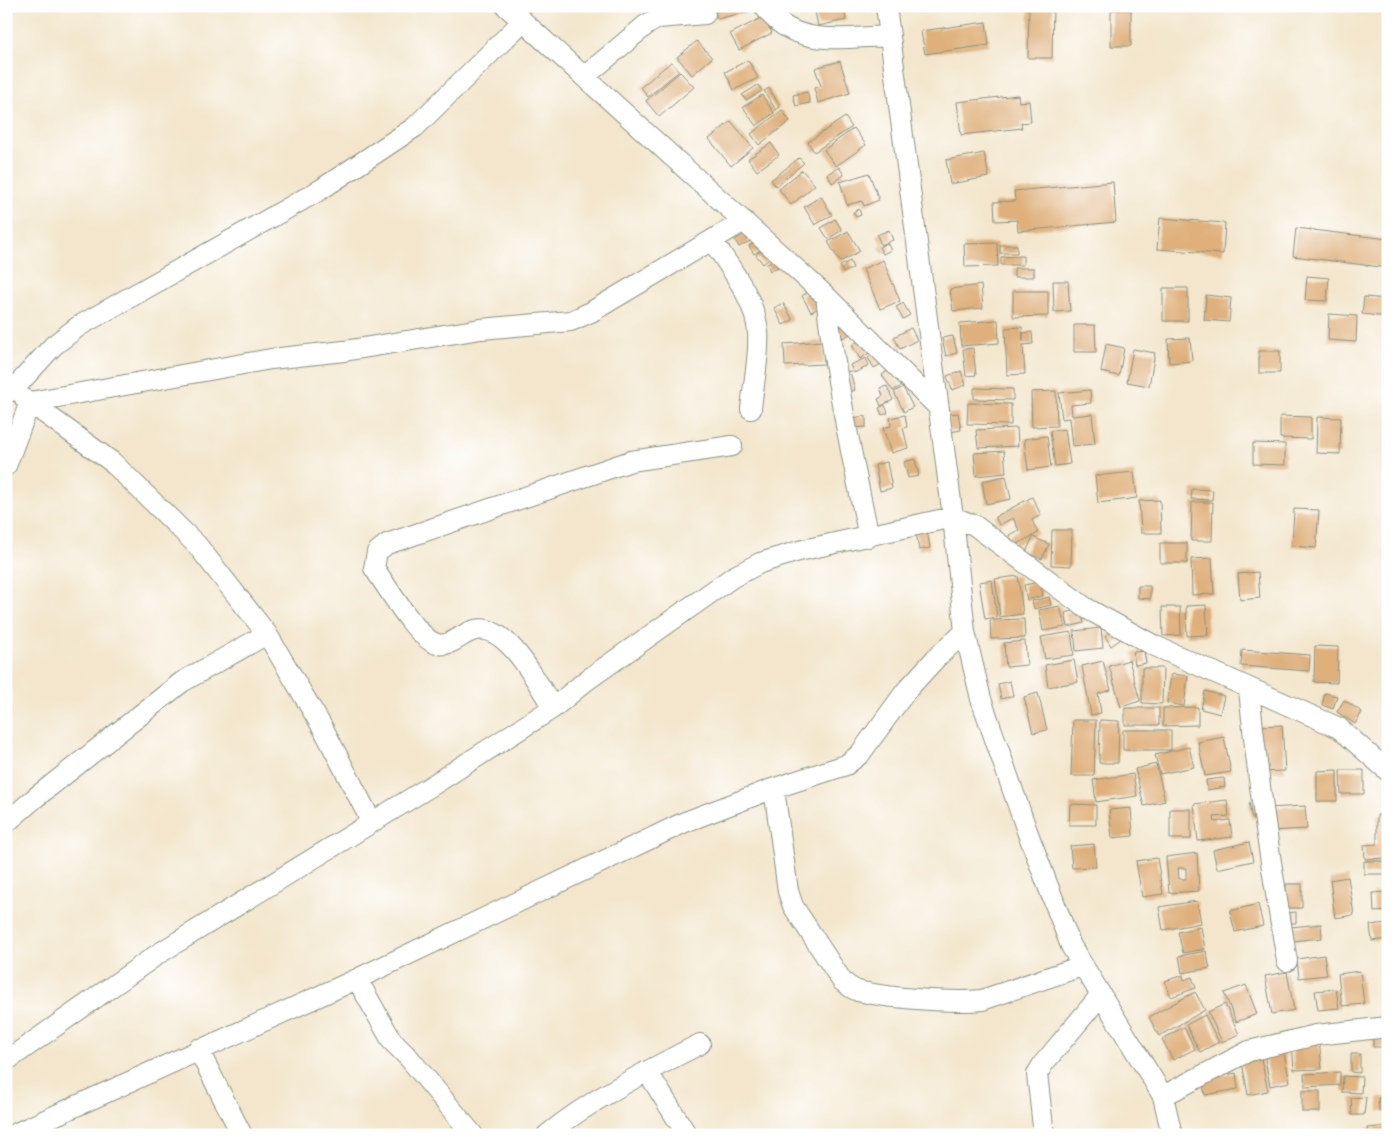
<svg xmlns="http://www.w3.org/2000/svg" width="1394" height="1141" font-family="'Balsamiq Sans',sans-serif">
<style>
.building{fill:#dfb07b;fill-rule:evenodd}
.lines{fill:none;stroke-linecap:round;stroke-linejoin:round}
.minor-casing{stroke:#899280;stroke-width:22}
.minor{stroke:#fff;stroke-width:20}
</style>
<rect width="100%" height="100%" fill="#fff"/>
<filter id="ink" filterUnits="userSpaceOnUse"><feTurbulence type="fractalNoise" baseFrequency=".02" numOctaves="2"/><feDisplacementMap in="SourceGraphic" scale="10" xChannelSelector="R" yChannelSelector="G"/><feConvolveMatrix kernelMatrix="1 2 1 2 8 2 1 2 1" color-interpolation-filters="sRGB"/></filter>
<filter id="wash" filterUnits="userSpaceOnUse"><feTurbulence type="fractalNoise" baseFrequency=".0096" numOctaves="4" result="noise"/><feDisplacementMap in="SourceGraphic" scale="20" xChannelSelector="R" yChannelSelector="G"/><feGaussianBlur stdDeviation="1.12" result="paint"/><feColorMatrix in="noise" values="0 0 0 0 0 0 0 0 0 0 0 0 0 0 0 0 0 1.4 0 .05"/><feComposite in="paint" operator="in"/></filter>
<g filter="url(#wash)">
<rect width="100%" height="100%" fill="#f3e6cc"/>
<g id="blocks">
<path class="building" d="M714 6H750L751 11 717 19Z
M814 6H844L846 20 818 26Z
M1029 6H1053L1052 58H1028Z
M1111 10H1131V46H1111Z
M763 17 772 33 739 50 730 34Z
M986 22 989 45 925 54 921 31Z
M697 41 712 58 692 75 677 57Z
M748 60 758 78 734 90 725 72Z
M840 61 850 93 818 103 814 88 821 86 815 68Z
M671 62 679 71 648 97 641 87Z
M680 72 694 87 659 117 646 101Z
M758 85 762 91 746 100 742 95Z
M769 88 780 107 776 110 764 91Z
M807 92 810 103 796 106 793 95Z
M762 95 774 113 756 126 743 107Z
M1018 95 1019 102 1029 101 1031 122 1021 123 1022 128 961 135 957 102Z
M782 110 790 121 759 145 751 134Z
M845 117 852 127 814 152 808 142Z
M731 121 753 148 731 166 709 139Z
M854 128 866 145 836 166 824 150Z
M771 143 779 155 757 171 748 159Z
M984 153 989 177 950 184 946 160Z
M799 158 804 163 776 186 771 180Z
M839 167 844 175 832 183 827 174Z
M802 170 815 185 791 205 779 189Z
M869 173 879 200 864 206 862 201 847 205 840 182Z
M1113 182 1116 222 1018 231 1017 220 995 221 994 202 1015 201 1014 191Z
M821 196 832 215 815 225 804 207Z
M859 209 861 215 856 217 853 212Z
M1160 218 1225 223 1223 254 1157 249Z
M835 219 842 230 828 239 821 228Z
M1296 228 1388 239V268L1293 256Z
M889 230 893 240 881 245 877 235Z
M848 231 860 251 840 262 828 242Z
M746 234 750 241 739 247 735 240Z
M756 242 761 250 754 254 749 246Z
M887 243 891 250 883 254 879 247Z
M997 243 998 266 965 267 964 244Z
M1000 245H1017V253H1000Z
M765 247 773 256 763 264 756 255Z
M1023 256V265H1001V257Z
M775 260 778 267 770 271 767 264Z
M883 260 900 301 880 309 863 269Z
M850 261 853 268 843 273 840 266Z
M1014 268H1034V277H1014Z
M1307 276 1329 278 1327 301 1305 300Z
M1053 281H1068L1070 311 1054 312Z
M981 285 983 308 953 311 950 289Z
M1163 288H1188V321H1163Z
M812 290 821 307 811 312 802 296Z
M1013 291H1048V316L1013 317Z
M1206 295 1231 298 1229 322 1204 320Z
M1364 297 1388 299 1387 317 1362 314Z
M783 303 793 320 783 325 774 308Z
M903 303 910 315 903 319 896 307Z
M1329 314 1357 316 1356 342 1328 340Z
M845 320 852 333 843 338 836 325Z
M998 320 999 343 961 346 960 323Z
M1074 325H1095L1096 352H1074Z
M1022 327 1023 341V333L1032 332 1033 344 1023 345 1025 374 1007 375 1005 328Z
M911 328 917 340 900 349 894 337Z
M953 336 957 353 946 356 942 338Z
M863 338 871 352 860 359 852 345Z
M1190 338 1192 361 1169 363 1168 339Z
M823 341 824 364 785 366 784 344Z
M1106 344 1124 348 1119 376 1101 372Z
M973 348 976 375 966 376 963 349Z
M1133 349 1155 353 1149 386 1127 382Z
M1259 351H1280V373H1259Z
M877 352 883 363 874 368 868 358Z
M866 358 869 366 854 373 850 365Z
M890 369 901 386 893 391 882 375Z
M850 371 855 390 846 393 842 373Z
M961 371 966 385 952 390 947 376Z
M887 386 893 400 881 406 878 399 883 396 880 388Z
M903 387 913 407 904 412 894 392Z
M974 388 1013 389V400L974 399Z
M1090 390 1091 403 1071 405 1072 416 1092 414 1095 444 1072 446 1069 418 1062 419 1059 393Z
M1056 391 1057 426 1032 427 1031 392Z
M968 403 1011 404V425L967 424Z
M885 405 888 413 882 415 879 408Z
M958 413 961 430 950 432 948 414Z
M905 415 907 427 903 428 908 448 891 453 883 428 891 426 890 418Z
M866 416V427L852 428 851 418Z
M1280 416 1311 417V439L1280 438Z
M1317 417 1341 418 1340 454 1316 453Z
M1017 428 1018 446 978 448 976 430Z
M1065 429 1070 464 1055 466 1050 431Z
M1047 436 1051 467 1028 470 1024 439Z
M1253 443 1285 444V465L1253 464Z
M1004 451 1006 473 976 476 974 453Z
M915 459 919 476 908 478 904 462Z
M887 462 892 488 880 491 875 465Z
M1134 472 1137 498 1098 503 1095 476Z
M1006 476 1011 499 986 504 982 481Z
M1192 489 1213 490 1212 500 1191 499Z
M1032 497 1041 515 1032 520 1038 533 1015 545 1009 535 1019 530 1013 518 999 525 995 517Z
M1160 500 1161 533H1141L1139 501Z
M1192 502H1213L1212 541H1191Z
M1294 509 1319 510 1316 548 1292 546Z
M927 530 930 548 919 550 916 532Z
M1052 530H1072L1071 566 1051 565Z
M1033 537 1049 544 1042 559 1026 552Z
M1160 543H1187V563H1160Z
M1212 558 1214 594 1192 595 1191 559Z
M1258 572 1260 598 1240 600 1238 574Z
M1018 576 1023 614 1000 617 995 579Z
M992 580 997 617 985 619 979 582Z
M1040 582 1043 596 1027 600 1024 585Z
M1138 586H1150V599L1138 598Z
M1049 597 1051 605 1034 609 1032 601Z
M1206 605 1208 635 1187 636 1186 606Z
M1060 606 1065 627 1043 631 1039 610Z
M1162 607H1180L1181 635 1163 636Z
M1080 609 1084 623 1068 627 1065 613Z
M1024 619 1025 638 991 639 990 620Z
M1101 628 1103 648 1076 651 1074 631Z
M1117 628 1124 637 1111 646 1105 636Z
M1071 632 1074 655 1045 659 1041 637Z
M1025 641 1027 665 1006 667 1004 643Z
M1315 646 1338 647 1337 683 1314 682Z
M1242 650 1310 655 1309 671 1241 666Z
M1144 651 1146 663 1135 665 1133 652Z
M1074 660 1078 682 1048 687 1045 665Z
M1129 660 1140 701 1121 707 1109 666Z
M1103 661 1111 690 1098 694 1101 713 1091 715 1082 666Z
M1142 668H1163L1162 704 1142 703Z
M1171 674 1188 676 1184 706 1167 703Z
M1010 681 1013 696 1001 699 998 684Z
M1205 691 1224 696 1220 714 1201 709Z
M1038 693 1047 730 1033 733 1024 697Z
M1325 693 1337 696 1333 709 1322 705Z
M1344 700 1362 712 1355 724 1337 712Z
M1198 707V725L1163 726V708Z
M1125 708H1159V725H1125Z
M1073 720H1096L1094 776H1071Z
M1100 720 1119 721 1118 763H1099Z
M1282 725 1285 771 1261 772 1258 726Z
M1123 730H1171V750H1123Z
M1224 737 1231 772 1205 776 1198 742Z
M1189 747 1194 767 1160 774 1155 755Z
M1156 764 1165 801 1144 806 1135 769Z
M1337 770V801H1317V771Z
M1340 770H1364V794H1341Z
M1133 774 1137 796 1096 802 1093 780Z
M1224 778 1225 787 1207 790 1206 780Z
M1227 800 1229 816 1214 817 1215 822 1230 820 1232 837 1198 841 1194 804Z
M1254 802 1258 818 1252 819 1249 803Z
M1070 804 1096 805V825H1069Z
M1305 806 1307 829 1270 831 1268 808Z
M1131 808 1133 836 1112 838 1109 810Z
M1170 809H1191V839H1170Z
M1377 815H1388L1387 858 1365 859 1364 845 1377 844Z
M1249 842 1253 861 1217 869 1213 850Z
M1094 844 1096 867 1072 868 1070 846Z
M1197 853 1199 891 1169 893 1166 857ZM1178 868H1186V879H1179Z
M1157 858 1163 894 1142 897 1136 861Z
M1364 861H1388V874H1364Z
M1348 877 1354 915 1335 918 1330 880Z
M1286 884H1302V908H1286Z
M1388 892V911L1374 912 1373 893Z
M1197 901 1201 923 1163 930 1159 907Z
M1258 904 1263 926 1235 932 1230 911Z
M1296 912V923H1287L1286 913Z
M1387 923 1388 939 1372 941 1370 925Z
M1321 924 1322 938 1292 941 1291 927Z
M1201 927 1205 949 1183 953 1178 932Z
M1206 951 1210 968 1182 973 1179 956Z
M1324 955 1327 975 1299 978 1297 959Z
M1360 971 1364 1004 1342 1006 1338 974Z
M1287 972 1294 1010 1272 1014 1265 976Z
M1183 975 1184 980 1192 977 1196 988 1171 997 1165 981Z
M1246 985 1257 1014 1236 1022 1224 993Z
M1336 989 1339 1008 1318 1010 1315 991Z
M1195 992 1205 1010 1159 1036 1149 1017Z
M1225 1004 1239 1034 1222 1042 1208 1012Z
M1205 1015 1219 1042 1200 1052 1186 1025Z
M1184 1027 1195 1049 1173 1060 1162 1039Z
M1373 1029H1388V1047H1373Z
M1319 1040 1322 1069 1294 1070 1292 1042Z
M1283 1049 1290 1082 1270 1086 1264 1053Z
M1260 1054 1268 1091 1248 1095 1241 1057Z
M1351 1054H1360V1073L1351 1072Z
M1340 1072V1085L1305 1087 1304 1074Z
M1236 1073 1238 1089 1205 1095 1202 1079Z
M1343 1076 1362 1077 1361 1093 1342 1092Z
M1302 1091H1320V1112H1302Z
M1366 1097 1364 1115H1352L1351 1098Z
M1388 1097V1111H1379L1378 1098Z
M1388 1126V1135H1368L1367 1128Z"/>
</g>
</g>
<g filter="url(#ink)">
<use href="#blocks" fill-opacity="0" stroke="#899280" stroke-width="1"/>
<g class="lines">
<g class="minor-casing">
<path id="minor" d="M506 6 826 296 939 408
M764 6C793 49 844 37 890 36
M886 6 953 517 965 632 981 699 1027 831 1071 946 1163 1096 1172 1135
M584 77 646 25 658 18 705 14
M712 240C730 268 755 298 758 332 760 355 753 386 751 409
M826 296C835 378 852 457 869 537
M12 391 53 346 79 326 320 190 415 127 523 21
M25 399 112 462 197 545 267 634 324 730 371 821
M6 466 30 402 271 359 344 351 481 329 571 321 591 312 744 221
M1249 688C1257 780 1272 870 1287 961
M553 708C539 686 505 618 472 631 460 635 451 647 437 644 417 639 387 586 374 568L377 552 387 544 631 461 732 446
M774 789 788 891 793 906 842 981C847 985 852 989 858 991 887 998 952 1003 982 1000L1082 966
M6 823 35 798 182 682 267 634
M357 979 392 1041 409 1058 473 1135
M198 1049 242 1135
M6 1061 158 954 436 783 553 708 587 680 733 577 760 563 799 551 953 517 974 525 1086 608 1153 645 1339 728 1388 771
M647 1071 687 1135
M1163 1096 1249 1051 1316 1035 1388 1027
M12 1135 357 979 685 822 769 790 846 765 860 754 906 691 937 657 965 632
M547 1135C591 1099 649 1070 700 1044
M1044 1135 1037 1074 1043 1064 1100 996"/>
</g>
<use href="#minor" class="minor"/>
</g>
</g>
<rect width="1394" height="1141" fill="none" stroke="#fff" stroke-width="25"/>
</svg>
